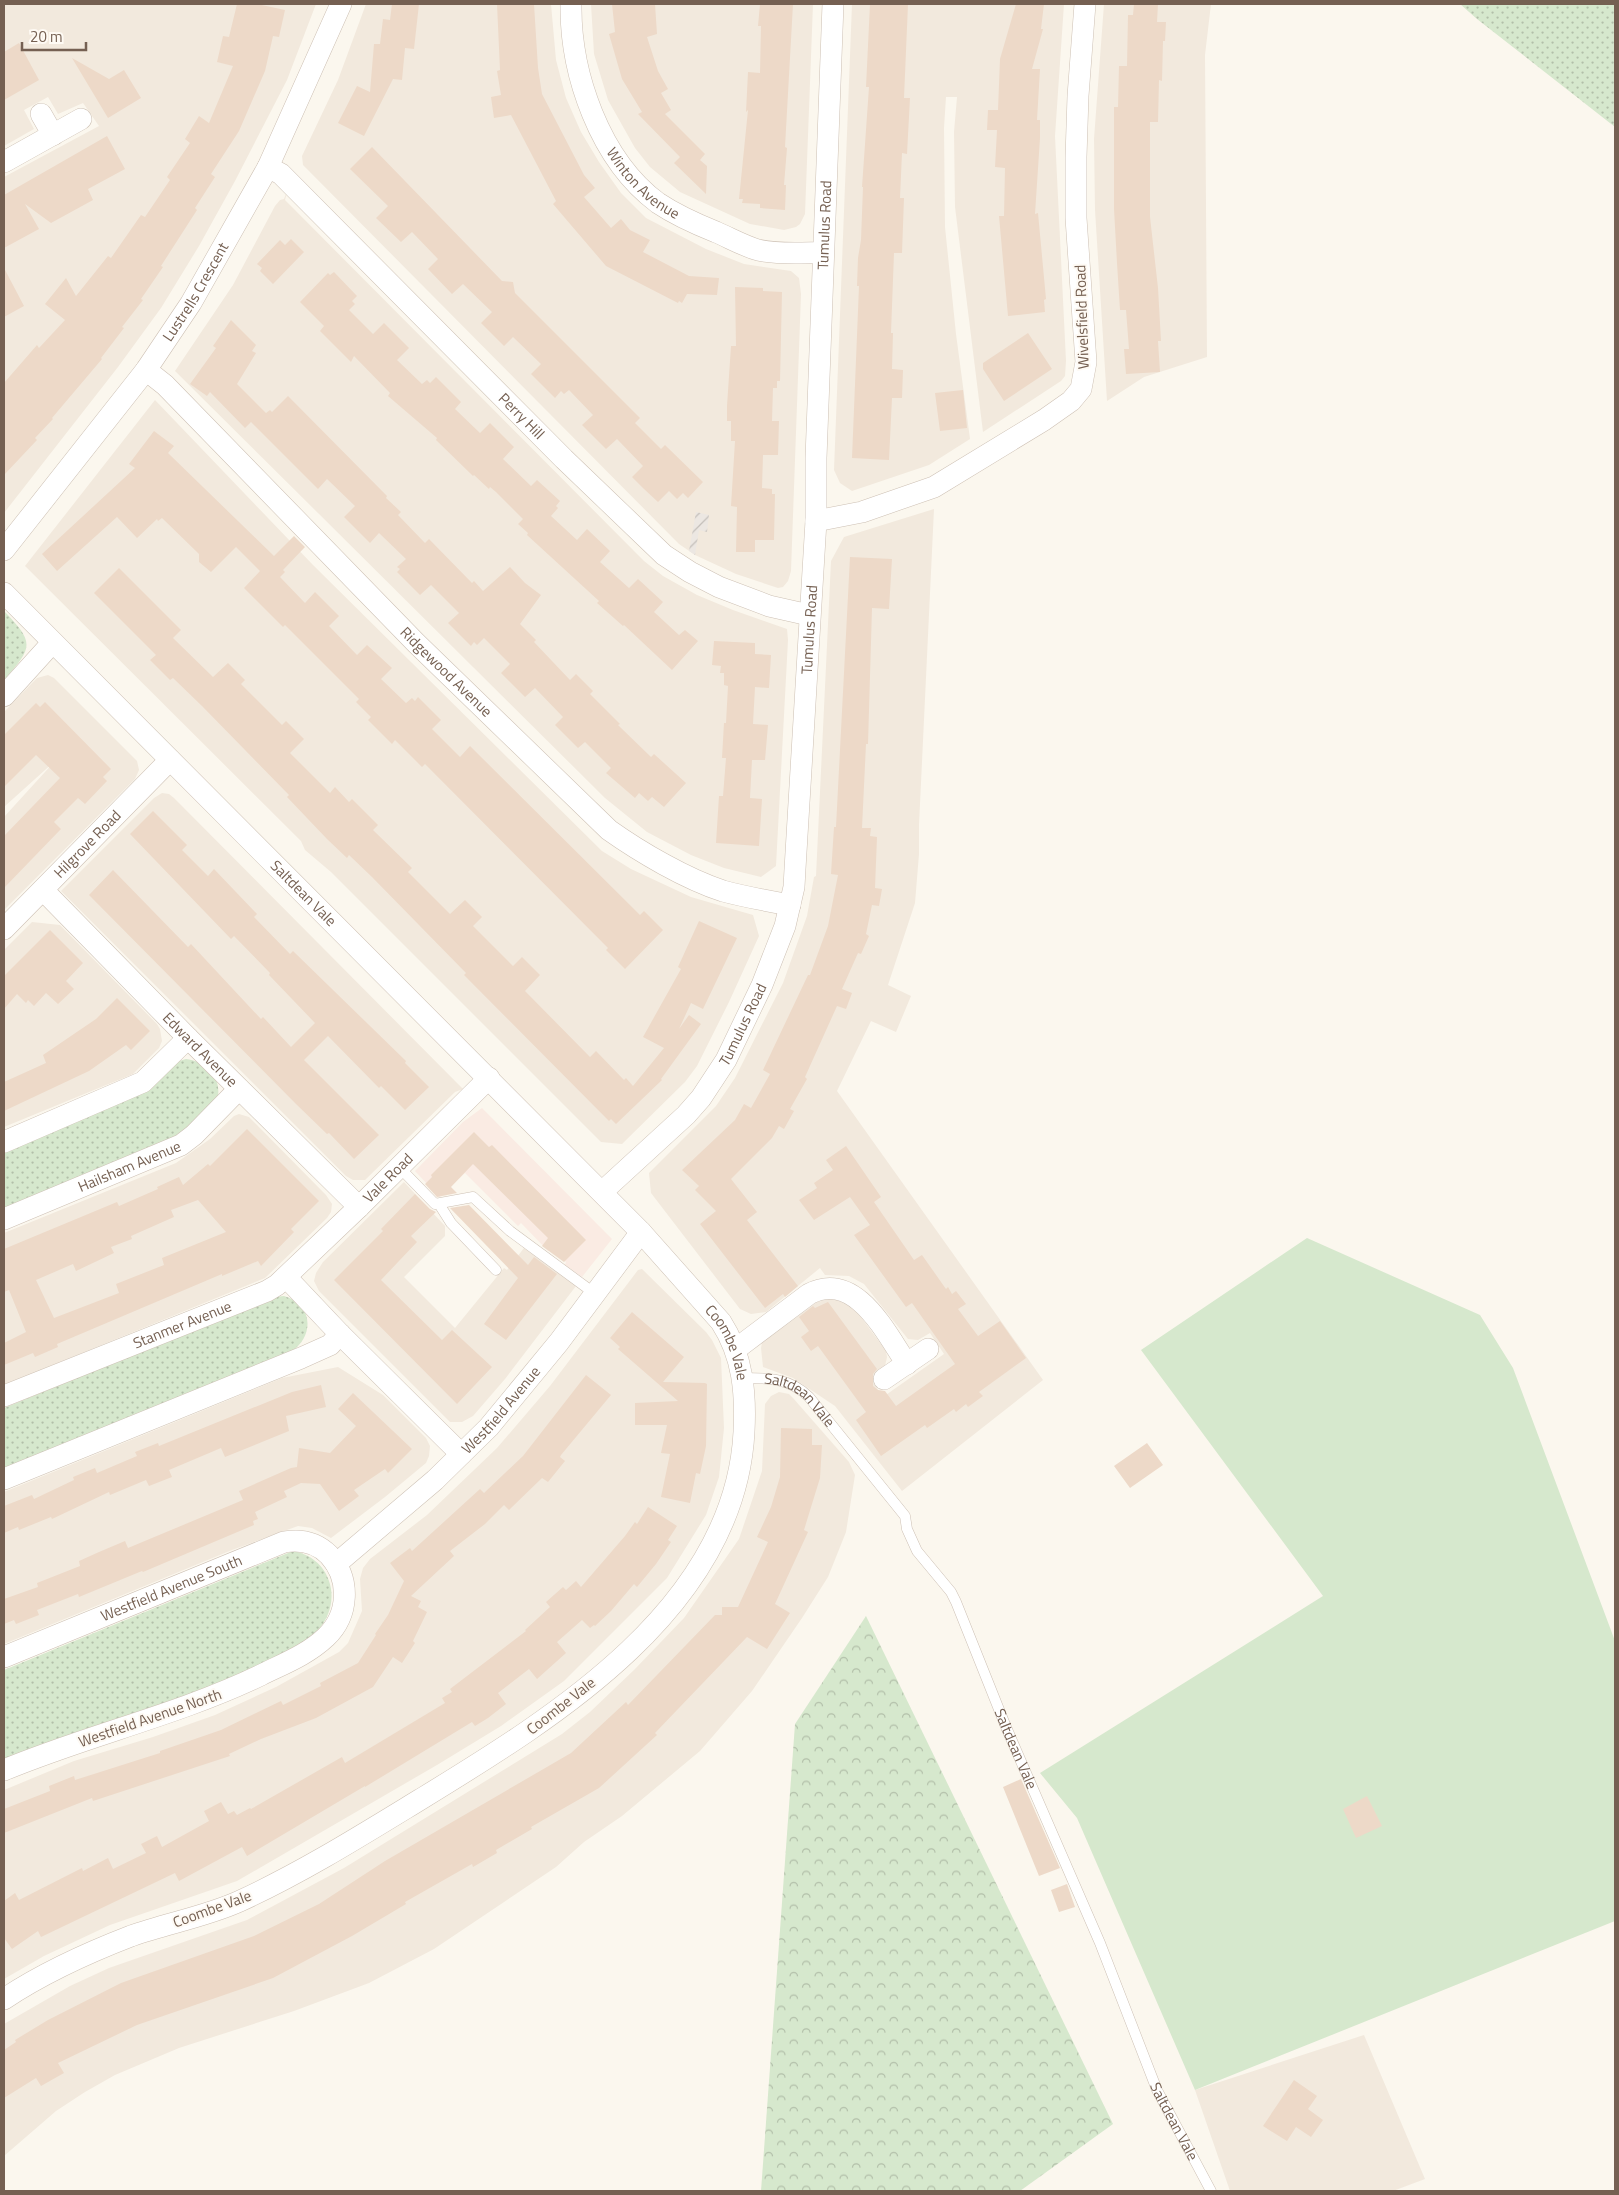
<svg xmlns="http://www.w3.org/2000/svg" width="1619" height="2195" font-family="'Titillium Web',sans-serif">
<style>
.residential{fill:#f2e9dd}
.commercial{fill:#faebe3}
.industrial{fill:url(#industrial-furrows)}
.grass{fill:url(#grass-dots)}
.forest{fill:url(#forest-crowns)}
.garden{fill:#d6e8cd}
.building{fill:#edd9c8;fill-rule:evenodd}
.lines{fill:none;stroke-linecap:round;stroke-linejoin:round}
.service-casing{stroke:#cdc0b4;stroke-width:11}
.minor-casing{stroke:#cdc0b4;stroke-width:22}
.service{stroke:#fff;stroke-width:10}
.minor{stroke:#fff;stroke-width:21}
.labels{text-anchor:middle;stroke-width:4;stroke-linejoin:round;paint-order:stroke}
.street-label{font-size:15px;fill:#756052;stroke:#fefaf4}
</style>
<defs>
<pattern id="industrial-furrows" width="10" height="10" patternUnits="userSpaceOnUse" patternTransform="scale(1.25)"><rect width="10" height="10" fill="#ece7e2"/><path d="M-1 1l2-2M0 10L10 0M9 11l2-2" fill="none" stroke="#c4bfba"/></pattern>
<pattern id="grass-dots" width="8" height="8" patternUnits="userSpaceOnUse" patternTransform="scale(1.25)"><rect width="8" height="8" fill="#d6e8cd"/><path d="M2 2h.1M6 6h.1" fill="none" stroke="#b2bfa9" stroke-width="1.8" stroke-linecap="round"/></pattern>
<pattern id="forest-crowns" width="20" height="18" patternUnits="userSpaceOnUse" patternTransform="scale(1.25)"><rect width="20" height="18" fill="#d6e8cd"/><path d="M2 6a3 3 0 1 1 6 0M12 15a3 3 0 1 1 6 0" fill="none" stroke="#b2bfa9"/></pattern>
</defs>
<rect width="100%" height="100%" fill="#fbf7ee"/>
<path class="residential" d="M4 4H316L287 80 235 181 199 246 161 308 118 367 4 513V177L99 126 83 103 58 114 48 97 24 110 34 129 4 146Z
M366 4H551L556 60 566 98 581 132 599 162 621 193 646 218 706 249 744 264 791 271 799 278 801 294 791 571 788 581 783 587 778 588 736 574 695 555 679 544 303 165 302 156 338 80Z
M591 4H813L805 214 800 224 796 227 784 230 750 224 680 192 650 167 635 148 608 100 594 54Z
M852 4H1064L1055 136 1066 361 1065 376 1061 381 983 432 955 207 954 132 957 97H946L944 128 945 227 956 334 970 439 929 465 852 491 840 483 834 470Z
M1104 4H1211L1205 55 1207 357 1144 377 1107 401 1095 210 1094 139Z
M288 189 285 200 644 561 663 576 697 595 733 610 787 629 788 640 776 866 761 877 724 868 691 855 647 832 605 798 175 371 233 285 275 206 280 200 284 199Z
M155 400 313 565 602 851 631 869 691 897 753 915 759 936 729 1002 697 1066 685 1082 622 1144 601 1142 331 872 305 850 301 841 25 566Z
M934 509 919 825V854L915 903 888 985 911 996 896 1032 871 1021 837 1091 1043 1380 902 1491 835 1406 793 1378 763 1367 761 1348 762 1343 817 1302 833 1298 855 1309 886 1351 887 1357 885 1366 870 1378 883 1397 944 1354 930 1333 918 1340 908 1339 864 1284 849 1276 825 1275 820 1268 766 1312 751 1314 740 1309 651 1193 649 1173 716 1106 735 1078 783 983 807 916 814 877 816 876 831 561 844 537Z
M48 675 54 678 137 761 139 770 135 779 4 910V817L55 761 4 807V712L37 678Z
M162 793 169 794 174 798 463 1089 455 1092 365 1180H353L346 1176 61 891 154 798Z
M32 922 60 925 157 1024 160 1029 162 1041 159 1048 133 1074 4 1127V950Z
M239 1114 249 1117 326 1195 332 1204 331 1212 327 1218 265 1278 4 1385V1233L176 1163 210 1139 234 1116Z
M404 1182 445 1226V1236L404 1277 455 1328 504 1268 507 1270 524 1248 576 1286 505 1379 473 1416 462 1422H450L319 1291 314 1281 316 1273 323 1262Z
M642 1269 706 1332 712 1340 721 1358 724 1428 719 1477 706 1515 667 1578 564 1681 501 1726 437 1765 237 1881 110 1925 44 1956 4 1979V1790L74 1761 153 1737 215 1715 276 1687 339 1652 348 1643 362 1611 360 1579 363 1568 370 1559 427 1515 497 1448 550 1386 638 1270Z
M338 1367 383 1395 426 1438 430 1446 429 1456 426 1463 385 1497 331 1538 312 1528 298 1526 232 1550 4 1644V1492L282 1378Z
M779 1392 789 1394 793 1398 849 1462 855 1475 846 1532 828 1577 802 1618 752 1691 700 1751 622 1816 584 1842 556 1867 434 1949 369 1983 294 2011 179 2048 115 2075 85 2092 56 2111 4 2156V2024L70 1986 109 1968 247 1920 344 1868 562 1734 590 1712 634 1670 684 1618 739 1539 762 1471 765 1404 771 1396Z
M1364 2035 1425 2179 1393 2191H1230L1195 2090Z"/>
<path class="commercial" d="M482 1108 612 1239 582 1277 565 1265 566 1262 551 1248 548 1251 521 1223 518 1226 465 1173 439 1197 415 1171 463 1122Z"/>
<path class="industrial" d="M696 512 709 515 707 532 699 530 695 555 689 551Z"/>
<path class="grass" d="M1460 4H1615V127L1477 19Z
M4 611C35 643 33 647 4 680Z
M186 1059C205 1061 221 1076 218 1096L180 1138 4 1213V1149L179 1061Z
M284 1296C313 1304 315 1336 291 1352L4 1469V1408L274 1297Z
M293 1551C310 1554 324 1565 329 1581 335 1598 330 1617 318 1630 305 1643 286 1652 270 1660 186 1704 91 1723 4 1760V1670Z"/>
<path class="forest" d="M866 1616 1113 2124 1020 2191H761L795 1724Z"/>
<path class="garden" d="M1307 1238 1480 1315 1513 1368 1615 1641V1921L1195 2090 1077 1818 1040 1773 1323 1596 1141 1350Z"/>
<path class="building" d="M237 4H257L285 10 279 37 273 36 265 71 239 131 211 174 215 177 195 208 197 210 161 266 163 267 141 299 143 300 122 327 124 328 101 358 102 359 52 418 53 419 35 438 37 440 4 475V383L37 345 39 348 65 320 45 304 66 278 76 296 108 256 111 258 141 215 145 217 170 180 167 177 190 143 185 139 199 116 209 123 233 66 217 62 223 36 229 37Z
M392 4H419L414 49 405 48 402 80 393 79 364 136 338 123 357 86 370 92 374 44H380L383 19 390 20Z
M497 4H534L538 68 542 94 584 175 595 188 584 197 611 228 621 219 630 230 650 240 643 252 689 276 719 278 717 295 687 294 682 303 679 301 678 303 606 266 553 204 556 201 511 115 494 118 491 97 501 95 497 71 500 70Z
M612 4H655L657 34 647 37 658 71 668 89 661 93 671 110 665 114 705 154 700 160 707 166 706 194 674 163 680 157 638 114 642 112 622 79 609 34 615 32Z
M760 4H793L785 147 787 148 784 185H786L785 210 760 208V204L742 203 743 199H739L748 110 746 112 748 72 760 73 761 26H758Z
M870 4H908L904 98H910L907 154 902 153 900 198H904L902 253H894L891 333H893L892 369 903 370 902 398H892L889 460 852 458 859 286H857L858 258 861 240 863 187H862L869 87H866Z
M1016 4H1044L1041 29H1043L1032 69H1040L1037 120H1040V138L1035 214 1038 213 1046 299 1044 300 1045 312 1008 316 999 216H1004L1005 168 995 167 997 130H987L988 110H998L1000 59Z
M1134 4H1158L1157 22H1166L1165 41H1163L1162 81 1159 80 1158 122H1150V217L1158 288 1161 341H1158L1160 372 1126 374 1124 349H1129L1126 310H1120L1117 263 1114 209V107H1118L1119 66H1127L1128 15H1133Z
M19 43 39 80 4 100V52Z
M72 58 109 79 124 70 141 98 108 118Z
M107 136 125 169 88 189 93 200 51 223 25 204 39 229 4 248V195Z
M372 147 502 281 513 282 515 293 640 418 635 423 661 449 665 445 703 482 688 498 683 493 677 499 669 491 658 502 644 489 632 477 643 466 617 439 606 449 582 425 593 415 569 390 564 394 561 391 555 398 531 374 541 364 513 337 504 346 481 323 492 312 463 284 452 294 428 269 438 259 412 232 401 242 376 218 388 206 350 169Z
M291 239 304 252 273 284 260 271 262 268 257 264 280 240 285 245Z
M4 268 24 306 4 317Z
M334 272 357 296 352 301 355 304 349 310 373 334 384 323 409 348 397 360 422 384 427 380 430 383 436 377 461 402 455 409 480 433 490 423 514 447 503 459 531 486 537 480 560 501 556 506 558 508 551 516 577 540 587 529 610 551 600 562 629 588 638 579 663 602 654 612 679 635 685 630 698 641 672 670 624 625 623 626 597 603 599 601 527 535 528 533 518 524 523 519 496 492 490 487 489 489 474 475 473 476 436 440 437 438 388 396 390 393 354 356 351 362 320 331 324 326 300 302 328 273 330 275Z
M735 287 763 288V291L782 292 780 381H777V388H773L772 421H779L778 455H763L762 488 772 489V494H775L774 540H755V552H736L737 507 731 506 735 441H731V421H727V406L731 346H736Z
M231 320 256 345 252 351 256 353 237 384 266 413 270 410 272 412 288 396 387 496 386 498 401 512 398 515 425 543 429 539 472 583 474 581 483 591 510 567 525 583 541 595 520 624 536 640 534 642 570 680 576 674 593 691 590 694 620 724 618 725 651 757 654 754 686 783 664 807 652 797 648 801 639 793 635 798 606 773 611 768 585 742 578 748 555 725 563 717 535 688 525 697 501 673 510 664 484 638 477 645 474 642 471 646 448 623 459 613 431 585 420 595 397 572 400 569 397 567 406 559 379 533 370 543 344 517 355 506 327 479 318 489 251 422 245 428 210 392 207 396 190 384 216 348 213 346Z
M1028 333 1052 369 1004 401 983 369V363Z
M963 390 967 428 940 431 935 393Z
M154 431 174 446 168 453 274 556 294 536 305 547 283 570 285 572 280 577 305 603 315 592 339 616 329 626 357 655 367 645 392 668 381 679 406 703 412 698 415 701 418 697 441 720 432 729 460 757 470 746 640 915 644 911 663 930 625 969 606 950 608 948 425 764 422 767 395 740 392 744 368 720 371 717 356 702 359 699 285 625 283 627 244 588 260 571 236 547 211 572 199 562V554L162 518 158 521 157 519 137 538 117 517 57 571 42 554 135 468 129 464Z
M850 557 892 559 889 609 872 608 868 744H866L862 828H871L870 836 877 837 875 888 882 889 879 906 872 905 866 934 869 936 861 954 858 953 842 989 852 993 846 1009 837 1006 805 1077 807 1079 790 1109 794 1111 784 1129 779 1126 772 1138 731 1179 757 1212 747 1220 798 1286 785 1297 783 1294 765 1308 700 1224 716 1211 695 1190 699 1186 682 1170 735 1120 744 1104 751 1108 770 1074 763 1070 808 975H810L828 926 838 875 831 874 834 827H836Z
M119 568 181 630 173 638 213 677 228 663 245 680 241 684 282 725 286 721 304 739 290 753 330 793 335 787 349 802 352 799 378 825 373 830 412 868 408 872 450 914 465 900 482 917 473 926 513 966 522 957 540 975 525 991 590 1057 596 1051 624 1080 626 1078 633 1086 664 1048 643 1037 681 969 678 967 699 921 737 938 703 1009 691 1003 679 1029 689 1015 701 1024 661 1079 662 1080 616 1124 611 1119 609 1121 464 975 466 973 372 877 349 855 347 858 327 839 287 797 289 795 202 706 173 678 170 680 150 660 156 655 94 593Z
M714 641 755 643V654L771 655 769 688 755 687 753 724 768 725 765 760H752L750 798 762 799 759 846 716 843 719 796H723L726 758H722L724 723H726L728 686 724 685V673H720L721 666 712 665Z
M45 702 111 769 103 777 107 781 85 804 78 798 54 822 61 829 4 888V836L60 778 36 755 4 787V735L36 703 40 707Z
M153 811 187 845 182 850 208 876 214 869 257 914 254 917 290 954 293 951 406 1061 405 1063 429 1087 405 1110 381 1086 379 1088 328 1036 304 1060 379 1135 354 1159 329 1133 327 1134 296 1104 89 895 113 870 188 947 191 944 261 1019 263 1017 291 1047 315 1023 269 975 270 973 234 936 231 939 130 834Z
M50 930 83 963 66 981 74 989 58 1004 46 993 34 1006 28 1000 26 1003 17 994 4 1009V976Z
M117 998 150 1031 131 1050 126 1045 89 1071 4 1111V1082L46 1063 43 1055 96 1019Z
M247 1129 319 1201 291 1229 294 1232 261 1266 258 1261 222 1276V1274L57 1344 58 1347 35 1357 33 1353 4 1365V1343L26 1332 9 1290 4 1292V1249L117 1202 119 1206 158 1189 157 1187 179 1177 183 1185 208 1164 210 1166ZM198 1200 226 1232 162 1258 164 1265 116 1284 119 1293 54 1318 36 1280 73 1264 76 1271 114 1253 111 1247 132 1239 131 1236 174 1217 171 1210Z
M474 1132 489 1147 492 1145 586 1240 564 1262 542 1246 548 1238 473 1164 451 1187 457 1193 437 1197 425 1184 432 1177 431 1175Z
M846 1146 881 1197 874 1202 914 1260 922 1255 946 1289 948 1287 952 1294 956 1291 966 1304 958 1309 978 1336 1000 1321 1026 1358 979 1392 983 1396 968 1407 966 1404 956 1412 954 1409 927 1428 925 1425 881 1456 856 1420 866 1412 818 1346 811 1351 801 1337 809 1331 799 1317 813 1306 815 1308 828 1302 877 1369 873 1374V1386L878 1390 885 1391 896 1406 955 1364 912 1303 906 1307 854 1235 870 1225 850 1197 814 1220 799 1200 817 1188 814 1183 833 1170 826 1160Z
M415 1194 430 1209 436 1212 411 1236 417 1242 381 1280 442 1340 452 1330 492 1367 457 1404 334 1280 383 1231 381 1229Z
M469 1205 528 1265 534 1257 557 1274 506 1340 484 1324 518 1278 450 1208Z
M632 1312 684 1357 663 1382 705 1383 707 1384 706 1446 700 1474 696 1473 690 1503 661 1497 670 1454 661 1453 667 1425H635V1403L678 1401 618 1349 620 1347 610 1338Z
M586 1375 611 1395 561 1455 560 1457 565 1461 548 1482 542 1478 509 1510 504 1505 485 1524 450 1551 454 1556 411 1596 421 1601 418 1607 427 1612 413 1641 415 1643 402 1663 393 1657 373 1687 316 1718 261 1739 229 1754 230 1756 93 1801 92 1798 4 1833V1809L50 1791 49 1786 74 1776 75 1780 160 1753V1751L221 1730 281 1701 283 1705 321 1686 320 1683 358 1663 376 1635 375 1634 388 1615 404 1581 390 1563 410 1548 412 1551 480 1489 484 1493 523 1456Z
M321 1385 326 1407 286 1416 289 1431 225 1457 221 1448 169 1470 172 1477 149 1486 146 1480 110 1495 109 1492 52 1519 51 1517 19 1530 18 1527 4 1533V1506L32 1495 34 1499 74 1480 73 1477 95 1468 97 1473 137 1456 135 1452 158 1443 159 1446 292 1392Z
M353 1393 412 1449 388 1473 385 1469 354 1490 359 1496 339 1511 320 1484 301 1483 284 1491 287 1497 255 1512 258 1519 253 1521 254 1525 143 1572 142 1571 79 1597 78 1594 37 1610 39 1615 16 1624 14 1620 4 1624V1599L38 1587 37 1583 80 1566 79 1561 99 1552 125 1541 128 1548 243 1500 239 1491 291 1468 297 1467 299 1448 330 1453 356 1426 338 1409Z
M781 1428 812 1429V1445H822L820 1478 804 1530 808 1532 775 1604 790 1613 767 1649 747 1637 655 1733 657 1735 599 1788 531 1827 532 1829 496 1850 497 1853 473 1867 472 1864 405 1902 406 1904 352 1936 273 1978 137 2025 58 2063 64 2073 41 2086 36 2078 4 2098V2050L16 2042 15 2040 48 2020 121 1983 254 1936 319 1904 385 1861 571 1753 626 1702 628 1705 715 1615H722V1607H738L768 1542 757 1537 771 1507 780 1477Z
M1147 1443 1163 1465 1130 1488 1114 1466Z
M648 1507 677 1526 668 1540 671 1542 656 1564 637 1587 634 1584 611 1611 595 1626 594 1625 590 1628 582 1620 557 1642 566 1653 537 1679 529 1669 498 1693 506 1704 488 1718 475 1726 472 1722 365 1787V1786L247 1856 242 1847 179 1881 175 1873 41 1937 38 1931 12 1949 4 1938V1901L15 1893 19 1900 82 1868 83 1871 108 1858 113 1869 146 1853 141 1844 157 1836 162 1847 209 1821 204 1811 221 1802 228 1814 234 1811 237 1815 250 1808 251 1809 342 1757 345 1763 445 1703 442 1698 452 1692 450 1689 526 1631 525 1630 550 1607 546 1602 563 1587 566 1590 576 1581 581 1587 625 1536 635 1522 637 1524Z
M1021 1779 1060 1868 1039 1876 1003 1787Z
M1367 1796 1382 1826 1356 1838 1343 1809Z
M1067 1884 1075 1907 1059 1912 1051 1890Z
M1294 2080 1317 2096 1308 2109 1323 2120 1311 2137 1296 2127 1287 2141 1263 2126Z"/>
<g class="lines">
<g class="service-casing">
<g id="service">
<path d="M399 1167 435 1204 473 1197 510 1231 594 1293"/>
<path d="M439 1204 451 1223 496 1270"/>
<path id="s1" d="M743 1378C768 1378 790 1378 809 1397L905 1516 907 1529 917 1551 951 1592 956 1602 1006 1727 1100 1943 1157 2090 1211 2191"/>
</g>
</g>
<g class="minor-casing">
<g id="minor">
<path id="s2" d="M571 4C570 74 600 160 658 203 676 215 696 224 716 232 730 238 744 246 758 250 779 255 802 252 823 253"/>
<path d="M41 114 53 135"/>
<path d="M4 162 81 119"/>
<path id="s3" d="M268 167 281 174 564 459 664 555 690 572 719 587 769 606 809 615"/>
<path id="s4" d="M146 370 165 385 416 643 609 830C640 852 686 879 723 891 745 897 768 901 790 905"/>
<path d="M816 521 862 512 934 487 1044 420 1071 401 1081 389 1086 362 1076 218V157L1078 96 1085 4"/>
<path id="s5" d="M4 550 146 370 191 303 268 167 341 4"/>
<path id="s6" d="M4 593 641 1232 721 1322C743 1356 746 1393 744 1432 735 1607 555 1717 421 1799 362 1835 303 1872 240 1901 205 1917 167 1923 131 1936 87 1953 43 1973 4 1999"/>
<path d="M4 696 52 643"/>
<path id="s7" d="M43 890 188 1038 359 1207"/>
<path id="s8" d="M4 929 170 760"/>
<path d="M4 1142 143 1082 188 1038"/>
<path id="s9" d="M603 1191 686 1115 701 1098 726 1060 762 985 785 926 794 887 795 869 816 521V458L833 4"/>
<path id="s10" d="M4 1219 181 1145 194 1135 239 1089"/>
<path d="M286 1277 340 1334 461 1454"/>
<path d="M736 1349 809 1294C856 1270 885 1332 907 1364"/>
<path d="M884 1379 928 1349"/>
<path id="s11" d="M4 1396 267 1291 277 1285 359 1207 489 1078"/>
<path d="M4 1479 301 1358 330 1345 340 1334"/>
<path id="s12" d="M336 1564 435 1480 489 1427 559 1342 641 1232"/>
<path id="s13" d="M4 1657 284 1542C301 1539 316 1542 329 1555 351 1579 349 1615 326 1637 307 1655 283 1664 261 1675 178 1715 88 1735 4 1770"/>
</g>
</g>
<use href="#service" class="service"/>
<use href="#minor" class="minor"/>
</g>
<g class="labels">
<g class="street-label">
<text dy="5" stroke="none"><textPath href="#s2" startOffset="200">Winton Avenue</textPath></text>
<text dy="5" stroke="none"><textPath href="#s9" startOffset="1030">Tumulus Road</textPath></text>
<text dy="5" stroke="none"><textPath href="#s5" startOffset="322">Lustrells Crescent</textPath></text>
<text transform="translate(1082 317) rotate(-92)" y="5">Wivelsfield Road</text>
<text dy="5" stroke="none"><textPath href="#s3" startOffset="356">Perry Hill</textPath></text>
<text dy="5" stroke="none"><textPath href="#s9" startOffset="625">Tumulus Road</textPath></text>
<text dy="5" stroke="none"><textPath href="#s4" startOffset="426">Ridgewood Avenue</textPath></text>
<text dy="5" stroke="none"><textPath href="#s8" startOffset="119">Hilgrove Road</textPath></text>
<text dy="5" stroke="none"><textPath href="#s6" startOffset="424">Saltdean Vale</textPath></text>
<text dy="5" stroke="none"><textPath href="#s9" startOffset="220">Tumulus Road</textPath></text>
<text dy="5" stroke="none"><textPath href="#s7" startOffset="224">Edward Avenue</textPath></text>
<text dy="5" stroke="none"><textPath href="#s10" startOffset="136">Hailsham Avenue</textPath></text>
<text dy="5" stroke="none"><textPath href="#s11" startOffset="449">Vale Road</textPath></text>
<text dy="5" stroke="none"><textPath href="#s11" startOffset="192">Stanmer Avenue</textPath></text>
<text dy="5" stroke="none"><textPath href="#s6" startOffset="1044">Coombe Vale</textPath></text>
<text dy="5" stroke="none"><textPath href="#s1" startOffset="64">Saltdean Vale</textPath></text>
<text dy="5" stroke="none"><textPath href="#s12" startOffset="226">Westfield Avenue</textPath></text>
<text dy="5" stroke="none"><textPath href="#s13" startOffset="181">Westfield Avenue South</textPath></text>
<text transform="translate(561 1706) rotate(-38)" y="5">Coombe Vale</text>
<text transform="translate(150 1718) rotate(-19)" y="5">Westfield Avenue North</text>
<text dy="5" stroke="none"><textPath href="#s1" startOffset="484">Saltdean Vale</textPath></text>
<text transform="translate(212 1909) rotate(-20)" y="5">Coombe Vale</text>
<text dy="5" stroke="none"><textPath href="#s1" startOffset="889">Saltdean Vale</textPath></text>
</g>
</g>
<rect width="1619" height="2195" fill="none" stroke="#756052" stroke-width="10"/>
<path d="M22 42v8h64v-8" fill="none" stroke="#756052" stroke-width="2.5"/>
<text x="30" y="42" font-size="15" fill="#756052" stroke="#fefaf4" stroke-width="4" paint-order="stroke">20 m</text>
</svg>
